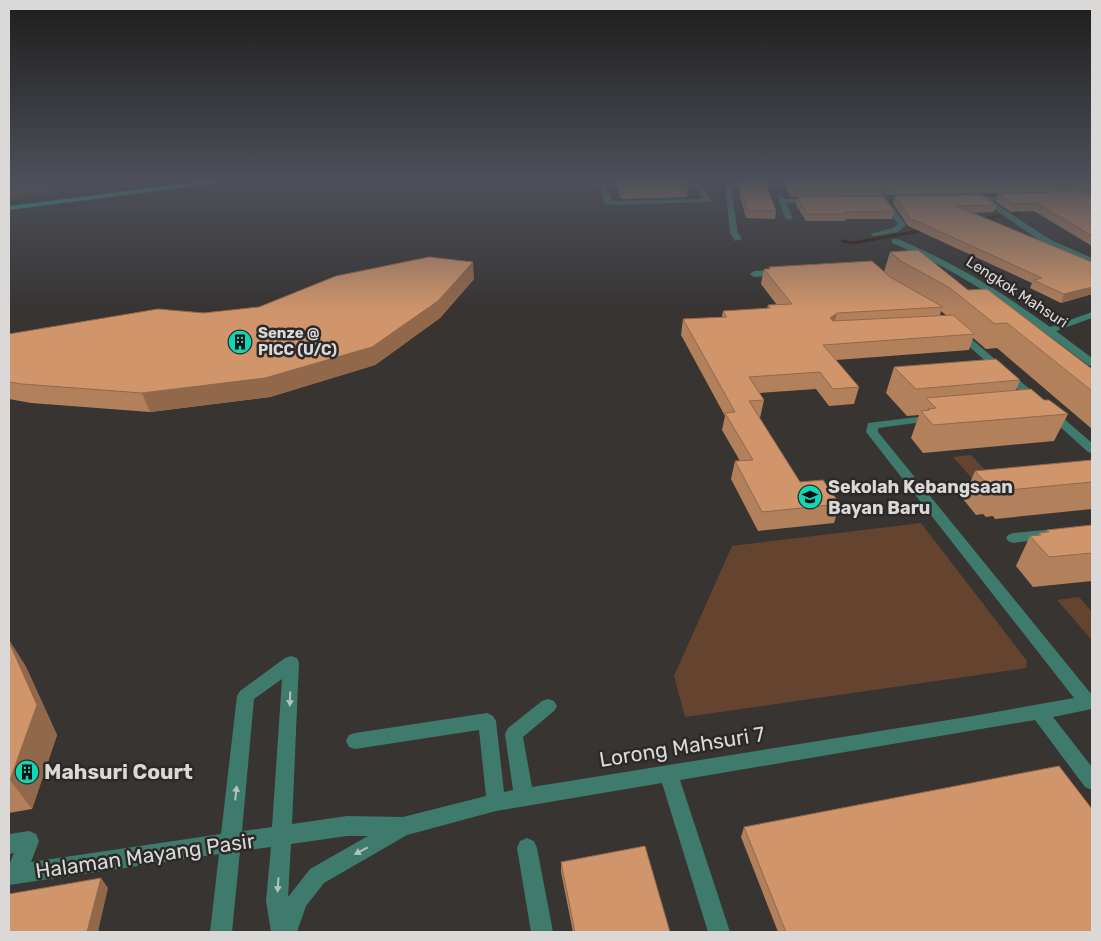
<svg xmlns="http://www.w3.org/2000/svg" width="1101" height="941" font-family="Rubik,sans-serif">
<style>
.green{fill:#64442e}
.lines{fill:none;stroke-linecap:round;stroke-linejoin:round}
.stream{stroke:#2d1200;stroke-width:3}
.minor{fill:#3e7b6d;fill-rule:evenodd}
.major{fill:#27c1a4;fill-rule:evenodd}
.wall{fill:#b3805c;fill-rule:evenodd}
.shaded-wall{fill:#92684b}
.building{fill:#d0956b;stroke:#92684b}
.oneway{fill:#b4c2bd}
.labels{text-anchor:middle;stroke-width:5;stroke-linejoin:round;paint-order:stroke}
.far-street-label{font-size:15px;fill:#dbd9d8;stroke:#2c2a28}
.far-poi-label{font-size:15px;font-weight:bold;fill:#dbd9d8;stroke:#2c2a28;text-anchor:start}
.poi-label{font-size:18px;font-weight:bold;fill:#dbd9d8;stroke:#2c2a28;text-anchor:start}
.near-street-label{font-size:21px;fill:#dbd9d8;stroke:#2c2a28}
.near-poi-label{font-size:21px;font-weight:bold;fill:#dbd9d8;stroke:#2c2a28;text-anchor:start}
</style>
<rect width="100%" height="100%" fill="#373432"/>
<path class="green" d="M9 180H46L55 193 9 199Z
M971 455 998 484 979 486 953 457Z
M921 523 1027 661 1026 668 685 717 674 676 732 546Z
M1079 597 1092 612V640L1057 600Z"/>
<g class="lines">
<path class="stream" d="M1008 207 1017 213 1015 214
M979 220 999 216
M842 241 853 243 925 230"/>
<path class="minor" d="M690 180H696L712 201 710 202 609 205 605 203 599 184 604 183 612 201 703 199Z
M953 180H960L985 197H1016L1017 198 1014 200 991 201 1051 240 1092 258V263L1045 244 982 201 969 200V198L976 197Z
M872 181 874 182 906 225 898 232 874 236 870 234 893 228 898 224 869 183Z
M805 183 806 184 803 186 731 187 738 233 742 239 735 241 730 233 725 184Z
M777 194H781L784 199H811L815 201 811 203H786L793 218 789 220 785 218Z
M892 239H898C953 262 1002 292 1050 327L1092 312V318L1056 331 1092 358V366L1088 365C1027 318 965 273 892 243Z
M780 270 784 273 783 275 754 277 750 274 754 271Z
M958 329 961 330 1040 398 1042 400 1040 402H1032L955 334 953 332Z
M1051 410 1055 411 1092 443V453L1088 452 1047 415 1045 413Z
M934 415 940 418 938 420 878 428V432L1092 695V709L1053 717 1092 767V790L1085 787 1035 720 680 780 730 932H708L662 783 496 811 407 835 324 883 306 906 297 932H271L266 901 271 847 240 851 232 932H210L219 854 9 885V865L14 853 9 854V834L29 831 36 834 39 841 31 862 221 834 237 696 240 691 285 658 291 656 297 658 299 663 292 824 347 816 403 817 486 796 479 730 355 749 349 747 346 741 349 735 355 733 487 713 493 716 496 721 504 792 513 790 505 734 508 728 542 701 548 699 554 701 557 706 554 711 523 737 532 787 973 716 1074 698 866 432 868 423ZM282 679 272 827 242 831 254 699ZM347 836H368L310 869 288 897 291 844Z
M1055 529 1060 531 1062 534 1060 537 1013 543 1008 541 1006 538 1008 535 1013 533Z
M527 838 534 841 537 848 553 932H531L517 848 520 841Z"/>
<path class="major" d="M213 180H229L226 182 9 210V206Z"/>
</g>
<path class="wall" d="M613 180H686L688 184 687 197 621 199Z
M732 180H761V181H733Z
M780 180H1092V197H1090L1092 198V246L1034 211 1011 212 996 202 998 194 1057 192 886 195 883 193 878 195 791 197 786 188 787 180Z
M739 182 776 211 775 219 746 218 738 189Z
M895 196 997 205 994 212 972 213 1092 262V294L1061 303 1030 288 1032 283 908 226 893 203Z
M797 197 894 211 892 219H846L845 221H806L796 205Z
M890 252 968 290 1092 369V429L997 348 986 349 973 338 969 350 836 360 859 387 854 404 829 406 816 389 759 393 764 400 760 418H759L800 482 840 504 834 523 758 531 731 479 735 461H740L722 430 725 416 681 335 683 319 722 317 723 311 767 309 768 305H777L761 284 764 269H769V267L884 272ZM941 311 942 312 947 316H940Z
M474 279 440 318 375 365 270 397 150 412 31 403 9 399V334L259 307Z
M894 367 1020 380 1016 390 1044 400 1068 414 1054 441 923 453 911 438 919 415 907 416 886 393Z
M1092 460V509L995 519 993 516 986 517 983 514 976 515 963 499 975 471Z
M1092 525V581L1033 587 1016 566 1030 536H1038L1039 533 1045 532 1047 530Z
M9 640 26 667 57 735 32 809 9 813Z
M744 827 1092 932H778L741 837Z
M561 862 670 932H573L561 872Z"/>
<path class="shaded-wall" d="M885 185 883 193 878 195 880 187Z
M473 262 474 279 440 318 375 365 270 397 150 412 142 393Z
M1092 287V294L1061 303 1064 294Z
M837 313 833 329 830 318Z
M9 640 26 667 57 735 32 809 10 780Z
M101 878 108 888 98 932H87Z"/>
<path class="building" d="M620 180H686L688 184 622 185Z
M787 180H1092V189L1073 184 888 187 885 185 880 187 792 189Z
M765 181 776 211 747 210 739 182Z
M1080 191 1092 198V236L1037 203 1014 204 998 194Z
M982 195 997 205 956 206 1092 262V287L1064 294 1033 280 1042 278 910 218 895 196Z
M883 196 894 211 845 212 847 214H807L797 197Z
M918 250 968 290 987 289 1092 369V391L1007 323 995 324 950 288 901 261 890 252Z
M429 257 473 262 438 301 372 347 265 378 142 393 22 384 9 382V334L158 309 204 313 259 307 336 276Z
M872 261 890 277 943 307 837 313 830 318 833 321 953 315 975 334 823 345 859 387 833 389 820 372 749 377 764 400 749 401 800 482 823 480 840 504 762 512 735 461 753 460 725 413 735 412 683 319 727 317 723 311 770 308 768 305 792 304 764 269H770L769 267Z
M996 359 1020 380 916 389 894 367Z
M1031 389 1044 400H1049L1068 414 933 425 921 411 930 410 928 409 936 408 926 398Z
M1092 460V482L1009 490 1006 488H998L996 485 989 486 975 471Z
M1092 525V553L1049 557 1030 536 1041 535 1039 533 1049 532 1047 530Z
M9 642 37 705 10 780H9Z
M1059 766 1092 809V932H786L744 827Z
M645 846 670 932H575L561 862Z
M101 878 87 932H9V894Z"/>
<defs><path id="oneway-solid" d="M-6-.8H1V-3.2L6.5 0L1 3.2V.8H-6Z" transform="scale(1.25)"/></defs>
<g class="oneway">
<use href="#oneway-solid" transform="translate(290 699) rotate(92)"/>
<use href="#oneway-solid" transform="translate(236 793) rotate(-84)"/>
<use href="#oneway-solid" transform="translate(361 851) rotate(152)"/>
<use href="#oneway-solid" transform="translate(278 885) rotate(94)"/>
</g>
<linearGradient id="sky" x2="0" y2="1"><stop stop-color="#1e1d1c"/><stop offset="0.58" stop-color="#4d505a"/><stop offset="1" stop-color="#4d505a" stop-opacity="0"/></linearGradient>
<rect width="1101" height="311" fill="url(#sky)"/>
<defs>
<g id="building-disc" transform="scale(1.25)"><circle r="9.5" fill="#12d5b4" stroke="#2c2a28"/><path d="M-4-6H4V6H1V3H-1V6H-4ZM-2.5-4.3h1.7v1.8h-1.7ZM.8-4.3h1.7v1.8H.8ZM-2.5-1h1.7V.8h-1.7ZM.8-1h1.7V.8H.8Z" fill="#111"/></g>
<g id="school-disc" transform="scale(1.25)"><circle r="9.5" fill="#12d5b4" stroke="#2c2a28"/><path d="M0-5L7-2L0 1L-7-2ZM-4 1L0 2.5L4 1V4Q0 6-4 4Z" fill="#111"/></g>
</defs>
<g fill-rule="evenodd">
<use href="#building-disc" x="240" y="342"/>
<use href="#school-disc" x="810" y="497"/>
<use href="#building-disc" x="27" y="772"/>
</g>
<g class="labels">
<g class="far-street-label">
<text transform="translate(1017 292) rotate(33)" y="5">Lengkok Mahsuri</text>
</g>
<g class="far-poi-label">
<text x="258" y="338">Senze @<tspan x="258" dy="17">PICC (U/C)</tspan></text>
</g>
<g class="poi-label">
<text x="828" y="493">Sekolah Kebangsaan<tspan x="828" dy="21">Bayan Baru</tspan></text>
</g>
<g class="near-street-label">
<text transform="translate(682 747) rotate(-9)" y="7">Lorong Mahsuri 7</text>
<text transform="translate(145 856) rotate(-8)" y="7">Halaman Mayang Pasir</text>
</g>
<g class="near-poi-label">
<text x="44" y="779">Mahsuri Court</text>
</g>
</g>
<rect width="1101" height="941" fill="none" stroke="#dbd9d8" stroke-width="20"/>
</svg>
